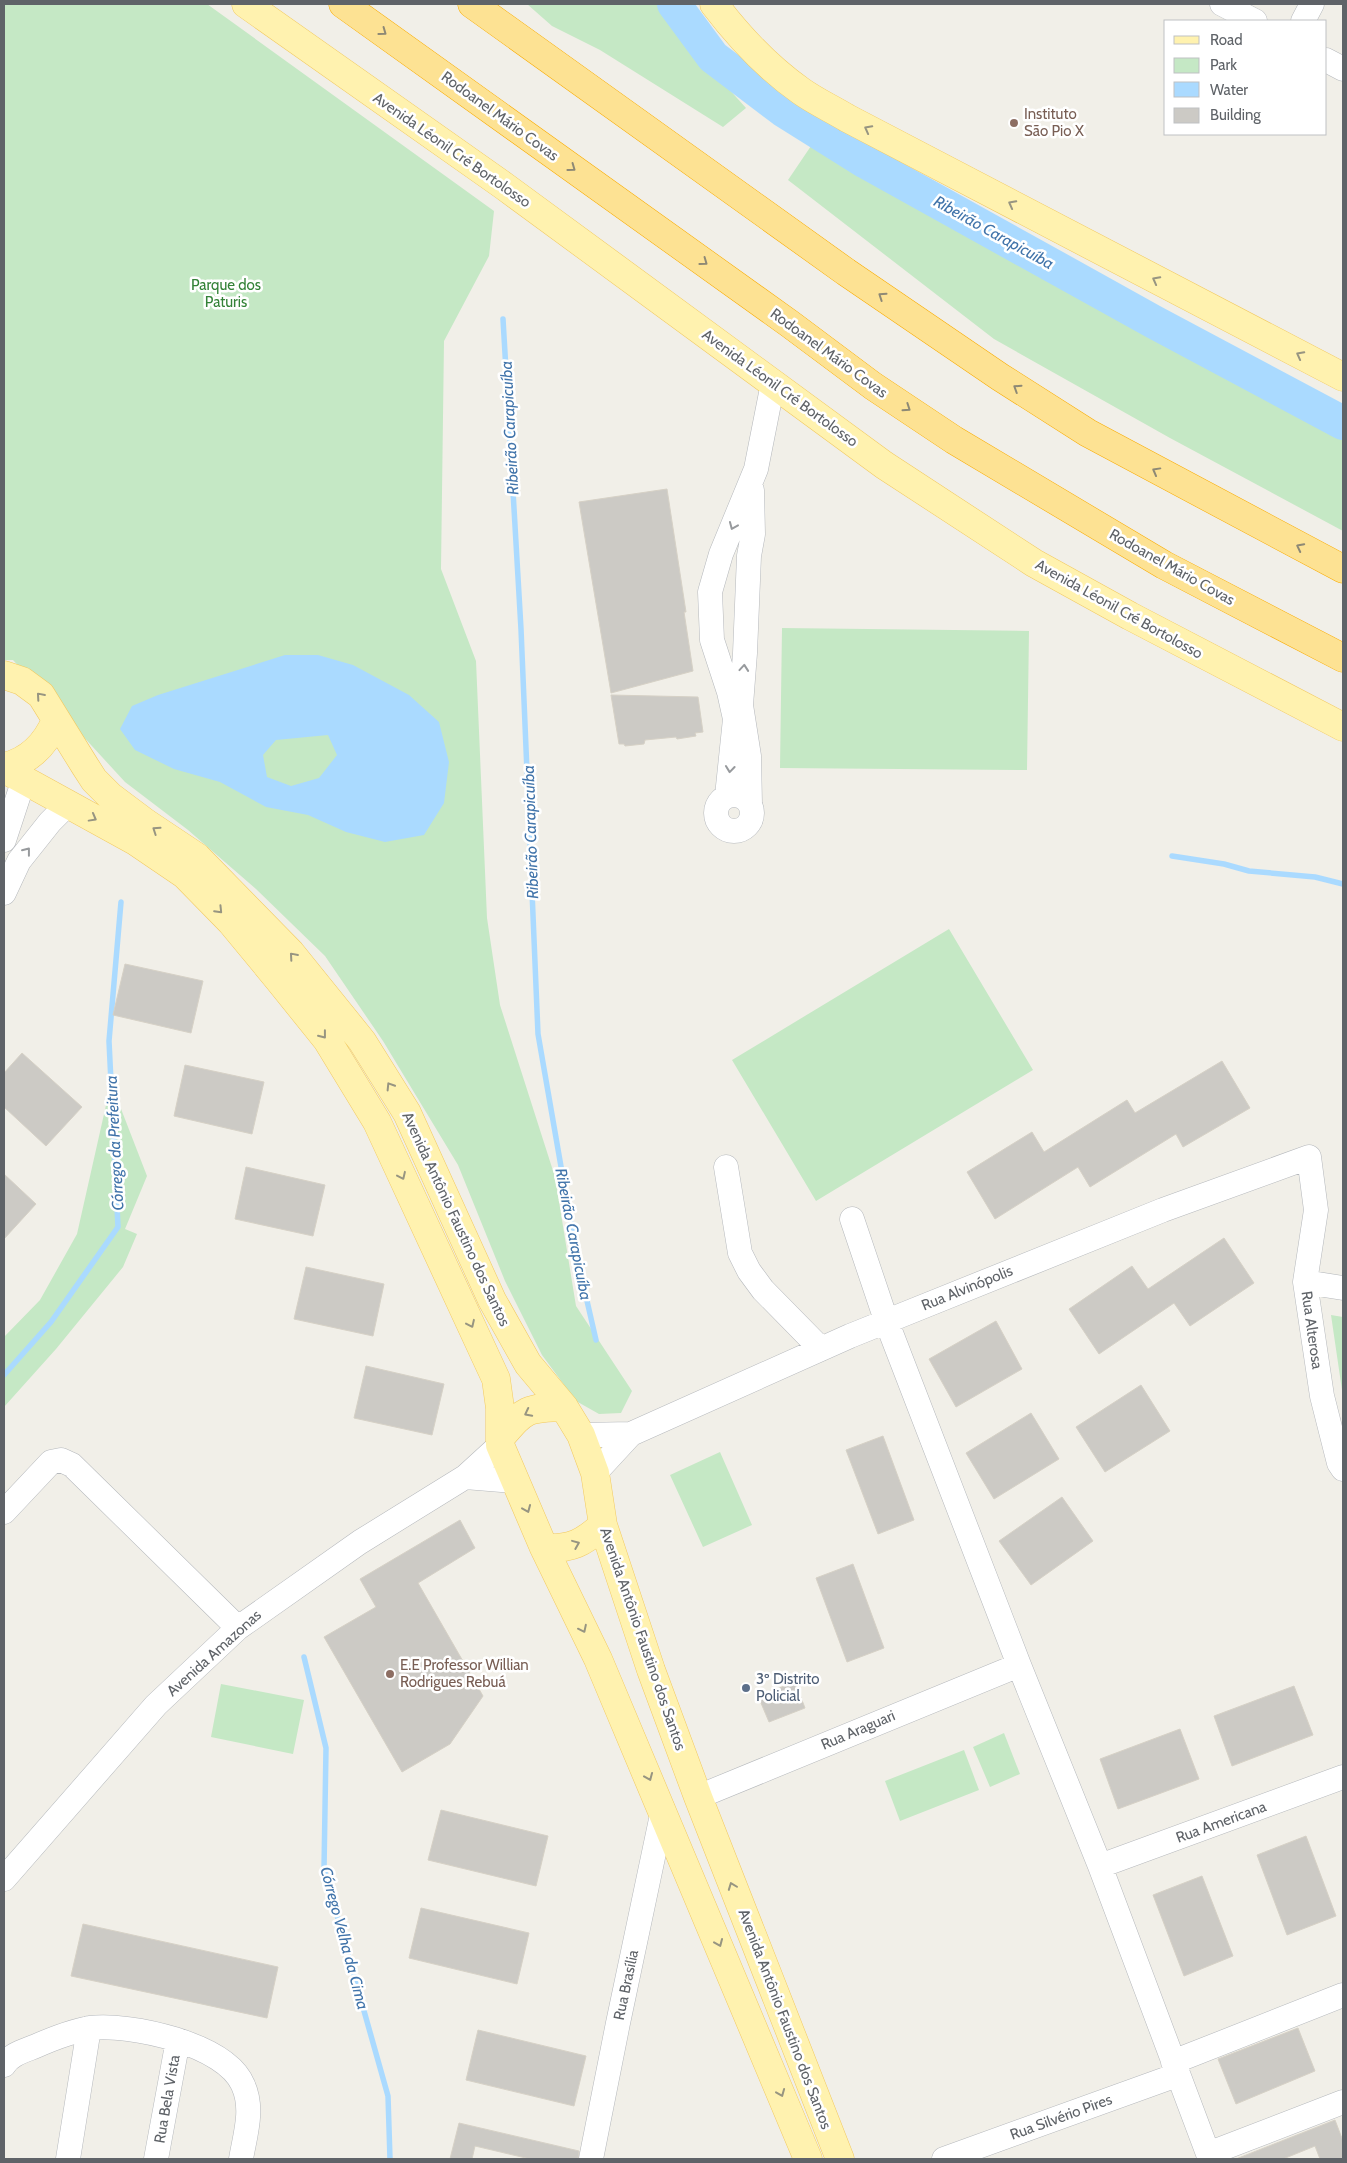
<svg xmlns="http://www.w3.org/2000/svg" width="1347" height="2163" font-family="Cabin,sans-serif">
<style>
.green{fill:#c5e8c5}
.water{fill:#aadaff;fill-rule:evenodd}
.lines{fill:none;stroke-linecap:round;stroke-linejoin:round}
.stream{stroke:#aadaff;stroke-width:5.5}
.river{stroke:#aadaff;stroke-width:34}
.building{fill:#cccac5;stroke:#d6d1c6}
.minor-casing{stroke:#b5b8bc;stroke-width:25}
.major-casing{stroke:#f2c960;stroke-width:29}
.highway-casing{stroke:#f9ab00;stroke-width:29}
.minor{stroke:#fff;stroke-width:24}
.major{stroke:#fff2af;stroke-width:28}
.highway{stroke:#fde293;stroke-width:28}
.oneway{stroke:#8e8975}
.oneway2{stroke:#979581}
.oneway3{stroke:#979a9d}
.education-dot{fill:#8d6e63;stroke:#fff;stroke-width:2}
.service-dot{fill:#5c6f8a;stroke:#fff;stroke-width:2}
.labels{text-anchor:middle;stroke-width:5;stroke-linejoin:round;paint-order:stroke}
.education-label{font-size:15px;fill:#785e54;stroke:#fff;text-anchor:start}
.street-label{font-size:15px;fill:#5f6368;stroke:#fff}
.park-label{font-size:15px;fill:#348238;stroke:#fff}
.service-label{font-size:15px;fill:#4e5e75;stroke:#fff;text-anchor:start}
.water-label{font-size:16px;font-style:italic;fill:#4174aa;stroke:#fff}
</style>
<rect width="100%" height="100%" fill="#f1efe8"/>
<path class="green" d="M4 4H207L494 211 489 256 444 341 441 569 476 661 487 918 500 1005 555 1177 576 1306 632 1391 621 1413 599 1414 576 1401 542 1355 505 1281 458 1165 383 1041 325 956 256 889 188 830 125 782 13 660H4Z
M527 4H658L673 27 746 108 723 127 600 50 552 26Z
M811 146 1031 262 1222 373 1343 436V531L1170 438 994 339 788 180Z
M782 628 1029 631 1027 770 780 768Z
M949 929 1033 1070 816 1201 732 1060Z
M111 1083 147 1176 125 1229 137 1234 123 1267 56 1349 4 1407V1337L40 1300 77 1234Z
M1331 1315 1343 1317V1397Z
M720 1452 752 1525 703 1547 670 1475Z
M221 1684 304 1700 293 1754 211 1737Z
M1004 1733 1020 1774 990 1787 973 1747Z
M964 1750 979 1790 900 1821 885 1781Z"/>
<path class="water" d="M285 655H318L353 665 409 695 439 722 449 762 444 803 424 835 385 842 346 832 308 815 266 807 220 782 174 769 135 750 120 729 132 706 158 695ZM328 735 337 755 319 778 291 786 267 777 263 755 276 740Z"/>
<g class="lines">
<path class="stream" d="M503 319 521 629 538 1034 576 1253 596 1340
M1172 856 1224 864 1249 871 1315 877 1343 884
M4 1375 51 1322 118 1227 109 1041 121 902
M304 1657 326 1748 324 1869 388 2096 390 2159"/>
<path class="river" d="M674 4 713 57 783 110 866 162 1154 322 1343 423"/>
</g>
<path class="building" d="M667 489 686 612H684L693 671 611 693 579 502Z
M611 695 698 697 703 732 695 733 696 736 677 739 676 737 645 740 644 744 625 746 624 744H619Z
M125 964 203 981 191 1033 113 1015Z
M22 1053 82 1107 46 1146 4 1107V1073Z
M1222 1061 1250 1108 1183 1147 1176 1134 1090 1187 1078 1167 995 1219 967 1172 1032 1132 1044 1152 1127 1100 1135 1113Z
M185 1065 264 1082 252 1134 174 1116Z
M246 1167 325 1185 313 1236 235 1219Z
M4 1174 36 1204 4 1239Z
M1224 1238 1254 1283 1190 1326 1174 1303 1099 1354 1069 1309 1132 1266 1148 1289Z
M306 1267 384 1284 373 1336 294 1319Z
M996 1321 1022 1369 956 1407 929 1359Z
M366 1366 444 1384 432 1435 354 1418Z
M1141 1385 1170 1431 1105 1472 1076 1427Z
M1031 1413 1059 1459 994 1499 966 1453Z
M883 1436 914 1520 878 1534 846 1450Z
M1062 1497 1093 1541 1031 1585 999 1541Z
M460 1520 475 1548 418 1583 483 1696 450 1744 402 1772 324 1637 376 1607 360 1579Z
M853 1564 884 1648 847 1662 816 1578Z
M795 1682 805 1708 769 1722 758 1696Z
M1294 1686 1313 1735 1232 1766 1214 1716Z
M1180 1729 1199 1779 1118 1809 1100 1759Z
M441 1810 548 1836 536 1886 428 1860Z
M1306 1836 1336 1916 1287 1935 1257 1855Z
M1202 1876 1233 1956 1184 1976 1153 1895Z
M421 1908 529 1933 517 1984 409 1958Z
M83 1924 278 1967 267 2018 71 1976Z
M1298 2028 1315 2071 1236 2104 1218 2059Z
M478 2030 586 2056 574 2106 466 2080Z
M1335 2120 1343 2141V2159H1320L1315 2146 1283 2159H1236Z
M459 2123 579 2151 578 2159H530L475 2146 472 2159H450Z"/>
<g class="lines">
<g class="minor-casing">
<path id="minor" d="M1222 4 1255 21
M1303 21 1312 4
M1326 60 1343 69
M716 813a18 18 0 1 1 36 0a18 18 0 1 1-36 0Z
M727 796 735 719 729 692 712 640 710 592 721 554 756 469 773 383
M750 804 749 756 741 705 745 653 749 556 753 534 752 490
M4 840 24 779
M4 893 19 861 50 822 68 804
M726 1167 740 1253 749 1271 763 1290 821 1349
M852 1219 886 1320 1019 1665 1100 1866 1210 2159
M1305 1282 1343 1288
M581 1435 631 1434
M595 1473 631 1434 850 1336 1163 1210 1309 1157 1316 1210 1305 1282 1322 1396 1339 1463 1343 1469
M465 1477 515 1481
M4 1512 51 1462 61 1460 72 1465 238 1628
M698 1797 1019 1665
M1100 1866 1343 1777
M4 1879 156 1705 238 1628 360 1542 465 1477 500 1445
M1173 2062 1343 1995
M4 2065C11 2054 24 2051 36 2046 52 2039 72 2031 90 2028 130 2023 226 2044 243 2085 254 2109 245 2135 241 2159
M1208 2154 1343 2102
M68 2159 89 2028
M156 2159 178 2040
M591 2159 618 2023 663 1810
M944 2159 1177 2075"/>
</g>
<g class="major-casing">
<path id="major" d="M246 4 504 186 884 465 1034 563 1130 616 1343 727
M714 4C739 37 767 67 801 91 815 101 832 109 847 118L1343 377
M4 675 22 681 41 695 85 766 94 780 110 796 146 823 197 857 291 953 362 1041 407 1113 492 1300 528 1364 564 1407 581 1435 595 1473 603 1525 651 1670 698 1797 840 2159
M4 767C30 761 46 744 56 720
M4 769 135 841 185 875 231 922 278 979 327 1040 377 1122 496 1379 500 1408V1445L544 1548 598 1659 808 2159
M501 1437C525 1409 526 1408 564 1407
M544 1548C572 1549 583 1543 603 1525"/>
</g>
<g class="highway-casing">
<path id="highway" d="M343 4 790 324 873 386 954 440 1164 565 1343 658
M472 4 846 272 1000 377 1088 433 1343 569"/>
</g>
<use href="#minor" class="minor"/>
<use href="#major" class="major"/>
<use href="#highway" class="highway"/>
</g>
<defs><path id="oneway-chevron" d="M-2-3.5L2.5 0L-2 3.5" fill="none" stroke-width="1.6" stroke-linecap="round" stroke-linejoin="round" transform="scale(1.25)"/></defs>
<g class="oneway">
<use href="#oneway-chevron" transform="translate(383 32) rotate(36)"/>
<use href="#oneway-chevron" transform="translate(572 168) rotate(36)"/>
<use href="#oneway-chevron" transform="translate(704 262) rotate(36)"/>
<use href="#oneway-chevron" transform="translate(882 296) rotate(-146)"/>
<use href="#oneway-chevron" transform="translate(1017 388) rotate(-147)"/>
<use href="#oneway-chevron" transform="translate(907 408) rotate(34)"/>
<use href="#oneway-chevron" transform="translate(1156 471) rotate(-151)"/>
<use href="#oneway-chevron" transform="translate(1300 547) rotate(-153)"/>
</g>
<g class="oneway2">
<use href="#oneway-chevron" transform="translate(868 129) rotate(-152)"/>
<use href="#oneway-chevron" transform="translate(1012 204) rotate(-152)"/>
<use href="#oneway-chevron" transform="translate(1156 280) rotate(-152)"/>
<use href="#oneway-chevron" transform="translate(1300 355) rotate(-152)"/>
<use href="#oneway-chevron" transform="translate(40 696) rotate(-131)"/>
<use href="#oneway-chevron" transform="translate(93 818) rotate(29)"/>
<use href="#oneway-chevron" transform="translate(156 830) rotate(-146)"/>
<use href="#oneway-chevron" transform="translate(219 910) rotate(46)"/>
<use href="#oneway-chevron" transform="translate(293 956) rotate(-131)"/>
<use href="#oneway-chevron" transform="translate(323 1035) rotate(52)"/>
<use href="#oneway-chevron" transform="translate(390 1086) rotate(-122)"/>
<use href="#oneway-chevron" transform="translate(402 1176) rotate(65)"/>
<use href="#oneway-chevron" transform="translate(471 1324) rotate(65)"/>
<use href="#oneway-chevron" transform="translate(528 1413) rotate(153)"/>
<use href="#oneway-chevron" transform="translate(527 1509) rotate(67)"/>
<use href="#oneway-chevron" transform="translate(576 1544) rotate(-22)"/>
<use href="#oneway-chevron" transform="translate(583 1629) rotate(64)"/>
<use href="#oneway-chevron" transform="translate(649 1777) rotate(67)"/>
<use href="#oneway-chevron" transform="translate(732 1886) rotate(-111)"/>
<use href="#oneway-chevron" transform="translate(719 1943) rotate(67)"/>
<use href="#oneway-chevron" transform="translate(781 2093) rotate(68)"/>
</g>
<g class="oneway3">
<use href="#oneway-chevron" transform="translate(733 526) rotate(113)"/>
<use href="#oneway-chevron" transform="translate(744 668) rotate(-85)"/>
<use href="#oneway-chevron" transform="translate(730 769) rotate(96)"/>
<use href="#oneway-chevron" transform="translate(27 851) rotate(-52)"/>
</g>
<g class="education-dot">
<circle cx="1014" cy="123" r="5"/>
<circle cx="390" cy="1674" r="5"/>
</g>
<circle class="service-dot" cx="746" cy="1688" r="5"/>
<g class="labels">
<g class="education-label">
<text x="1024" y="119">Instituto<tspan x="1024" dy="17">São Pio X</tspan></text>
<text x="400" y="1670">E.E Professor Willian<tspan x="400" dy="17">Rodrigues Rebuá</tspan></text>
</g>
<g class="street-label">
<text transform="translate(500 116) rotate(36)" y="5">Rodoanel Mário Covas</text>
<text transform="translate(452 150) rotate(35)" y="5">Avenida Léonil Cré Bortolosso</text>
<text transform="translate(829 353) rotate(36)" y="5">Rodoanel Mário Covas</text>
<text transform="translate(780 388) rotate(36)" y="5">Avenida Léonil Cré Bortolosso</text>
<text transform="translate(1172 567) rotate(29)" y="5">Rodoanel Mário Covas</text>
<text transform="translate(1119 609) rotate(29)" y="5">Avenida Léonil Cré Bortolosso</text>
<text transform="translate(456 1219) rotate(65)" y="5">Avenida Antônio Faustino dos Santos</text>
<text transform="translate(967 1288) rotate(-22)" y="5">Rua Alvinópolis</text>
<text transform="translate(1312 1330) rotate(82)" y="5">Rua Alterosa</text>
<text transform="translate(643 1639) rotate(71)" y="5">Avenida Antônio Faustino dos Santos</text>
<text transform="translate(214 1653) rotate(-42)" y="5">Avenida Amazonas</text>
<text transform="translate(858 1730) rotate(-23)" y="5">Rua Araguari</text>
<text transform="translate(1221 1822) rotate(-20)" y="5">Rua Americana</text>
<text transform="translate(626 1985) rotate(-78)" y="5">Rua Brasília</text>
<text transform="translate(785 2019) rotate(69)" y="5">Avenida Antônio Faustino dos Santos</text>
<text transform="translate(167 2099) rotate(-80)" y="5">Rua Bela Vista</text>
<text transform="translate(1061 2117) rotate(-20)" y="5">Rua Silvério Pires</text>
</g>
<g class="park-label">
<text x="226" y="290">Parque dos<tspan x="226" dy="17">Paturis</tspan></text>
</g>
<g class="service-label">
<text x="756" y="1684">3º Distrito<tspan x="756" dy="17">Policial</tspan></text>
</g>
<g class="water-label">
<text transform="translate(994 232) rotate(29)" y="6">Ribeirão Carapicuíba</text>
<text transform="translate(509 428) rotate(-93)" y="6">Ribeirão Carapicuíba</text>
<text transform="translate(530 832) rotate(-92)" y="6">Ribeirão Carapicuíba</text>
<text transform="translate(114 1143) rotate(-93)" y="6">Córrego da Prefeitura</text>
<text transform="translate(574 1234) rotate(79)" y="6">Ribeirão Carapicuíba</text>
<text transform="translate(345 1938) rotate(75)" y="6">Córrego Velha da Cima</text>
</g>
</g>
<rect width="1347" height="2163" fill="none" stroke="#5f6368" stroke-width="10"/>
<rect x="1164" y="20" width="162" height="115" fill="#ffffff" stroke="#bfc1c3"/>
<rect x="1174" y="36" width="25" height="8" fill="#fff2af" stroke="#bfc1c3"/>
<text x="1210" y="45" font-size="15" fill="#5f6368">Road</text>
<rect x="1174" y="58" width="25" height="15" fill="#c5e8c5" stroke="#bfc1c3"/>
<text x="1210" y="70" font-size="15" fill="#5f6368">Park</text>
<rect x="1174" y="82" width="25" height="15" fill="#aadaff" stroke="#bfc1c3"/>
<text x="1210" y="95" font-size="15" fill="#5f6368">Water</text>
<rect x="1174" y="108" width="25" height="15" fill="#cccac5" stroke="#bfc1c3"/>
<text x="1210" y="120" font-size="15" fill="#5f6368">Building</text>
</svg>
